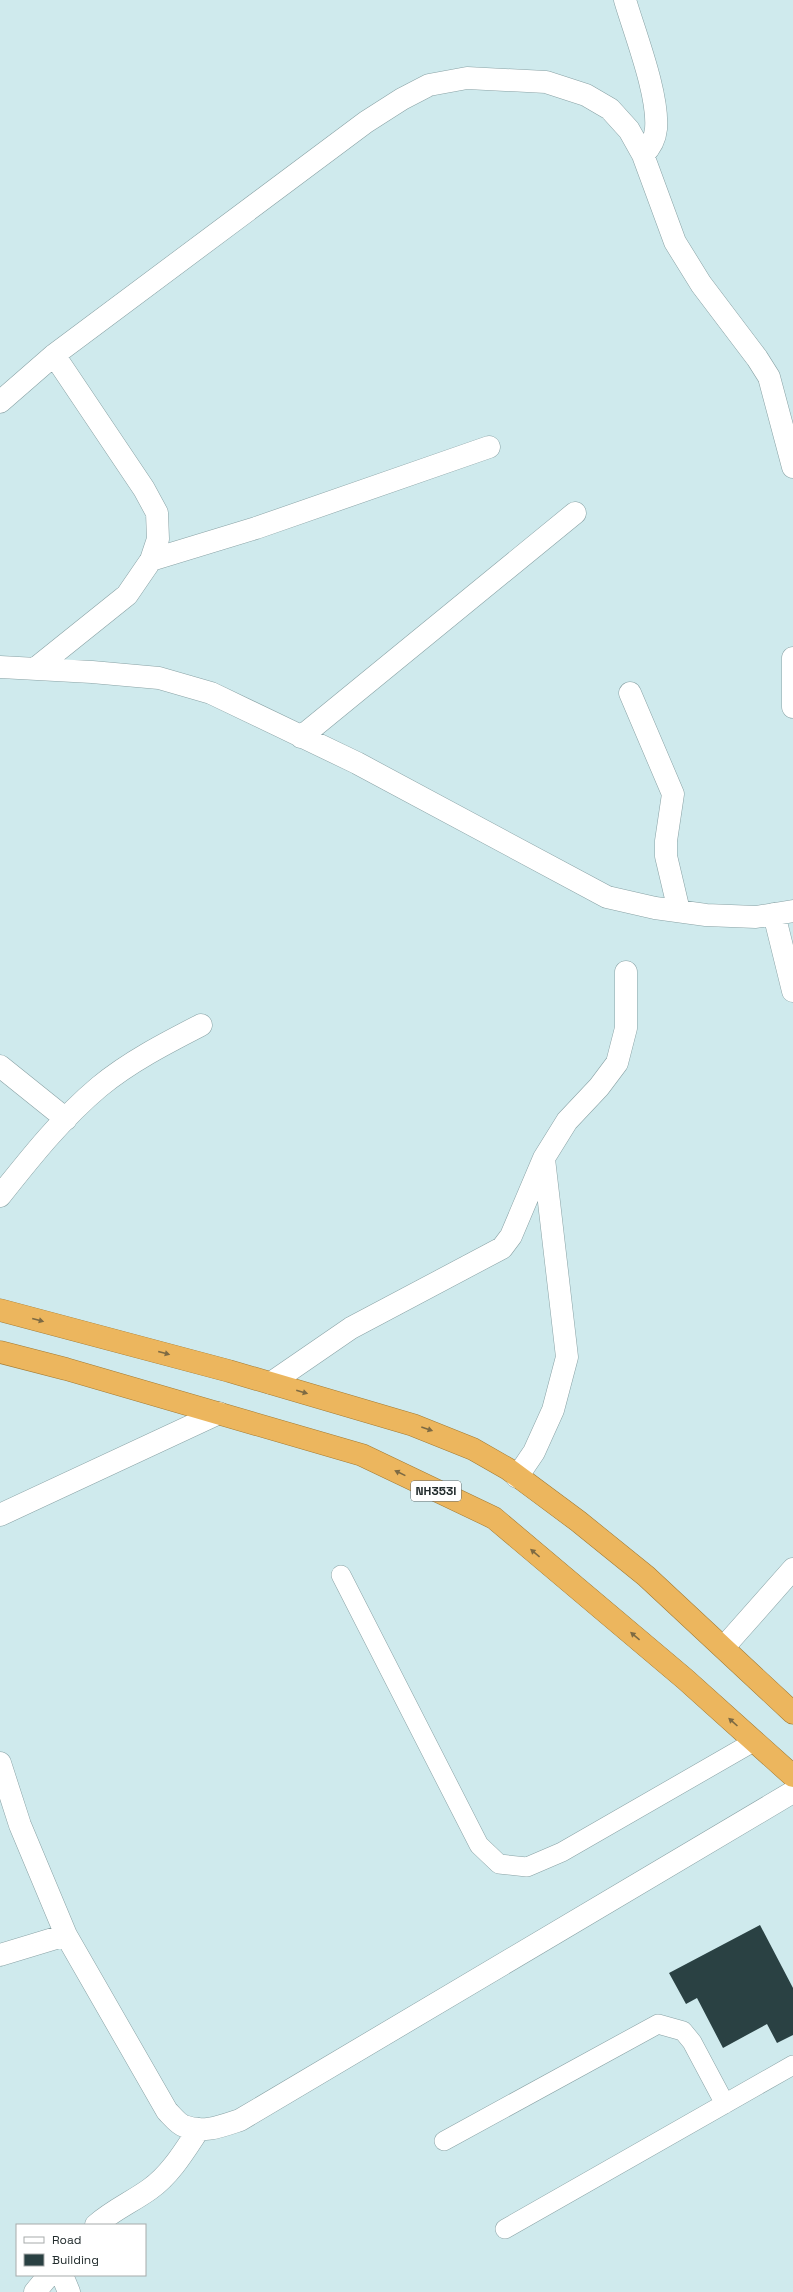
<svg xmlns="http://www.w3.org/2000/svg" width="793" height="2292" font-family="'Space Grotesk',sans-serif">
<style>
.building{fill:#2a4143}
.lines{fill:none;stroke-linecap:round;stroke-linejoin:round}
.service-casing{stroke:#89a2a5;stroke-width:20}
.minor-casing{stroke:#89a2a5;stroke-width:23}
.trunk-casing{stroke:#a27a33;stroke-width:23}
.service{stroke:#fff;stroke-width:19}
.minor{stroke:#fff;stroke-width:22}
.trunk{stroke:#ecb65e;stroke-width:22}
.oneway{fill:#7d6a43}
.labels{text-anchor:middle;stroke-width:4;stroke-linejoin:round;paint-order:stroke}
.shield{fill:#fff;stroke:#646b6c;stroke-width:1}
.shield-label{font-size:12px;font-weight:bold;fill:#222c2d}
</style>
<rect width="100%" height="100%" fill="#cfeaed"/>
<path class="building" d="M760 1925 793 1988V2035L777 2043 767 2024 723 2048 697 1998 686 2004 669 1973Z"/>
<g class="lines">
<g class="service-casing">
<path id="service" d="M341 1575 479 1845 499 1864 527 1867 562 1852 755 1741
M444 2141 658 2024 683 2031 692 2042 725 2104
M505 2229 793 2065"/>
</g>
<g class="minor-casing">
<path id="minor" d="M625 0C635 34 659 95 656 129 655 140 650 148 643 155
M0 402 54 355 366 122 402 99 429 85 467 78 546 82 586 95 610 109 629 130 643 155 675 242 701 284 757 358 769 377 793 467
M151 560 256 528 489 447
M793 658V707
M0 667 92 672 159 678 211 693 357 763 607 897 655 908 706 915 756 917 793 911
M36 668 127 595 151 560 158 539 157 513 144 489 54 355
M630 693 673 794 666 841V856L679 911
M301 737 575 513
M774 914 793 991
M0 1066 66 1119
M0 1196C31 1157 61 1119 99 1087 129 1062 166 1043 201 1025
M271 1383 351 1328 502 1248 511 1236 544 1158 567 1121 599 1087 617 1063 626 1028V972
M517 1477 534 1452 553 1410 567 1357 544 1159
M0 1515 219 1413
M724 1647 793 1569
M0 1763 20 1825 66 1935 167 2111C172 2116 178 2124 184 2126 203 2134 222 2126 240 2120L793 1792
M0 1955 66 1935
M96 2225C113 2210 132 2202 150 2189 171 2174 185 2150 199 2129
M62 2275 69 2292
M35 2292 49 2275"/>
</g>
<g class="trunk-casing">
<path id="trunk" d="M0 1310 229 1371 413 1425 473 1449 508 1469 578 1521 646 1576 793 1713
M0 1352 66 1369 362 1455 494 1518 685 1679 793 1776"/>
</g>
<use href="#service" class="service"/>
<use href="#minor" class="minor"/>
<use href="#trunk" class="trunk"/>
</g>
<defs><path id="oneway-solid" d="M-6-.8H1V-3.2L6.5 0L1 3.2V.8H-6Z"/></defs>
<g class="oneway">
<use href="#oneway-solid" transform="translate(38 1320) rotate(15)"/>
<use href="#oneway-solid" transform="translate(164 1353) rotate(15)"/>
<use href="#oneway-solid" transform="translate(302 1392) rotate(16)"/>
<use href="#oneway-solid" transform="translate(427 1429) rotate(19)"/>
<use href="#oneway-solid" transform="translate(400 1473) rotate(-154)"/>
<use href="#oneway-solid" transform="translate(535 1553) rotate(-140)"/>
<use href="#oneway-solid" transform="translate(635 1636) rotate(-140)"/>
<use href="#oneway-solid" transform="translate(733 1722) rotate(-138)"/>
</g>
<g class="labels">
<rect class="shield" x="411" y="1481" width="50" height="20" rx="3"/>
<g class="shield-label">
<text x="436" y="1495">NH353I</text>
</g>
</g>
<rect x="16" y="2224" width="130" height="52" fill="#ffffff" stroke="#a7abab"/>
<rect x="24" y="2237" width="20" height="6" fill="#ffffff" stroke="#a7abab"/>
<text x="52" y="2244" font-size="12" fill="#222c2d">Road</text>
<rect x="24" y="2254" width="20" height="12" fill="#2a4143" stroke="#a7abab"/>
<text x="52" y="2264" font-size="12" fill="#222c2d">Building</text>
</svg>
